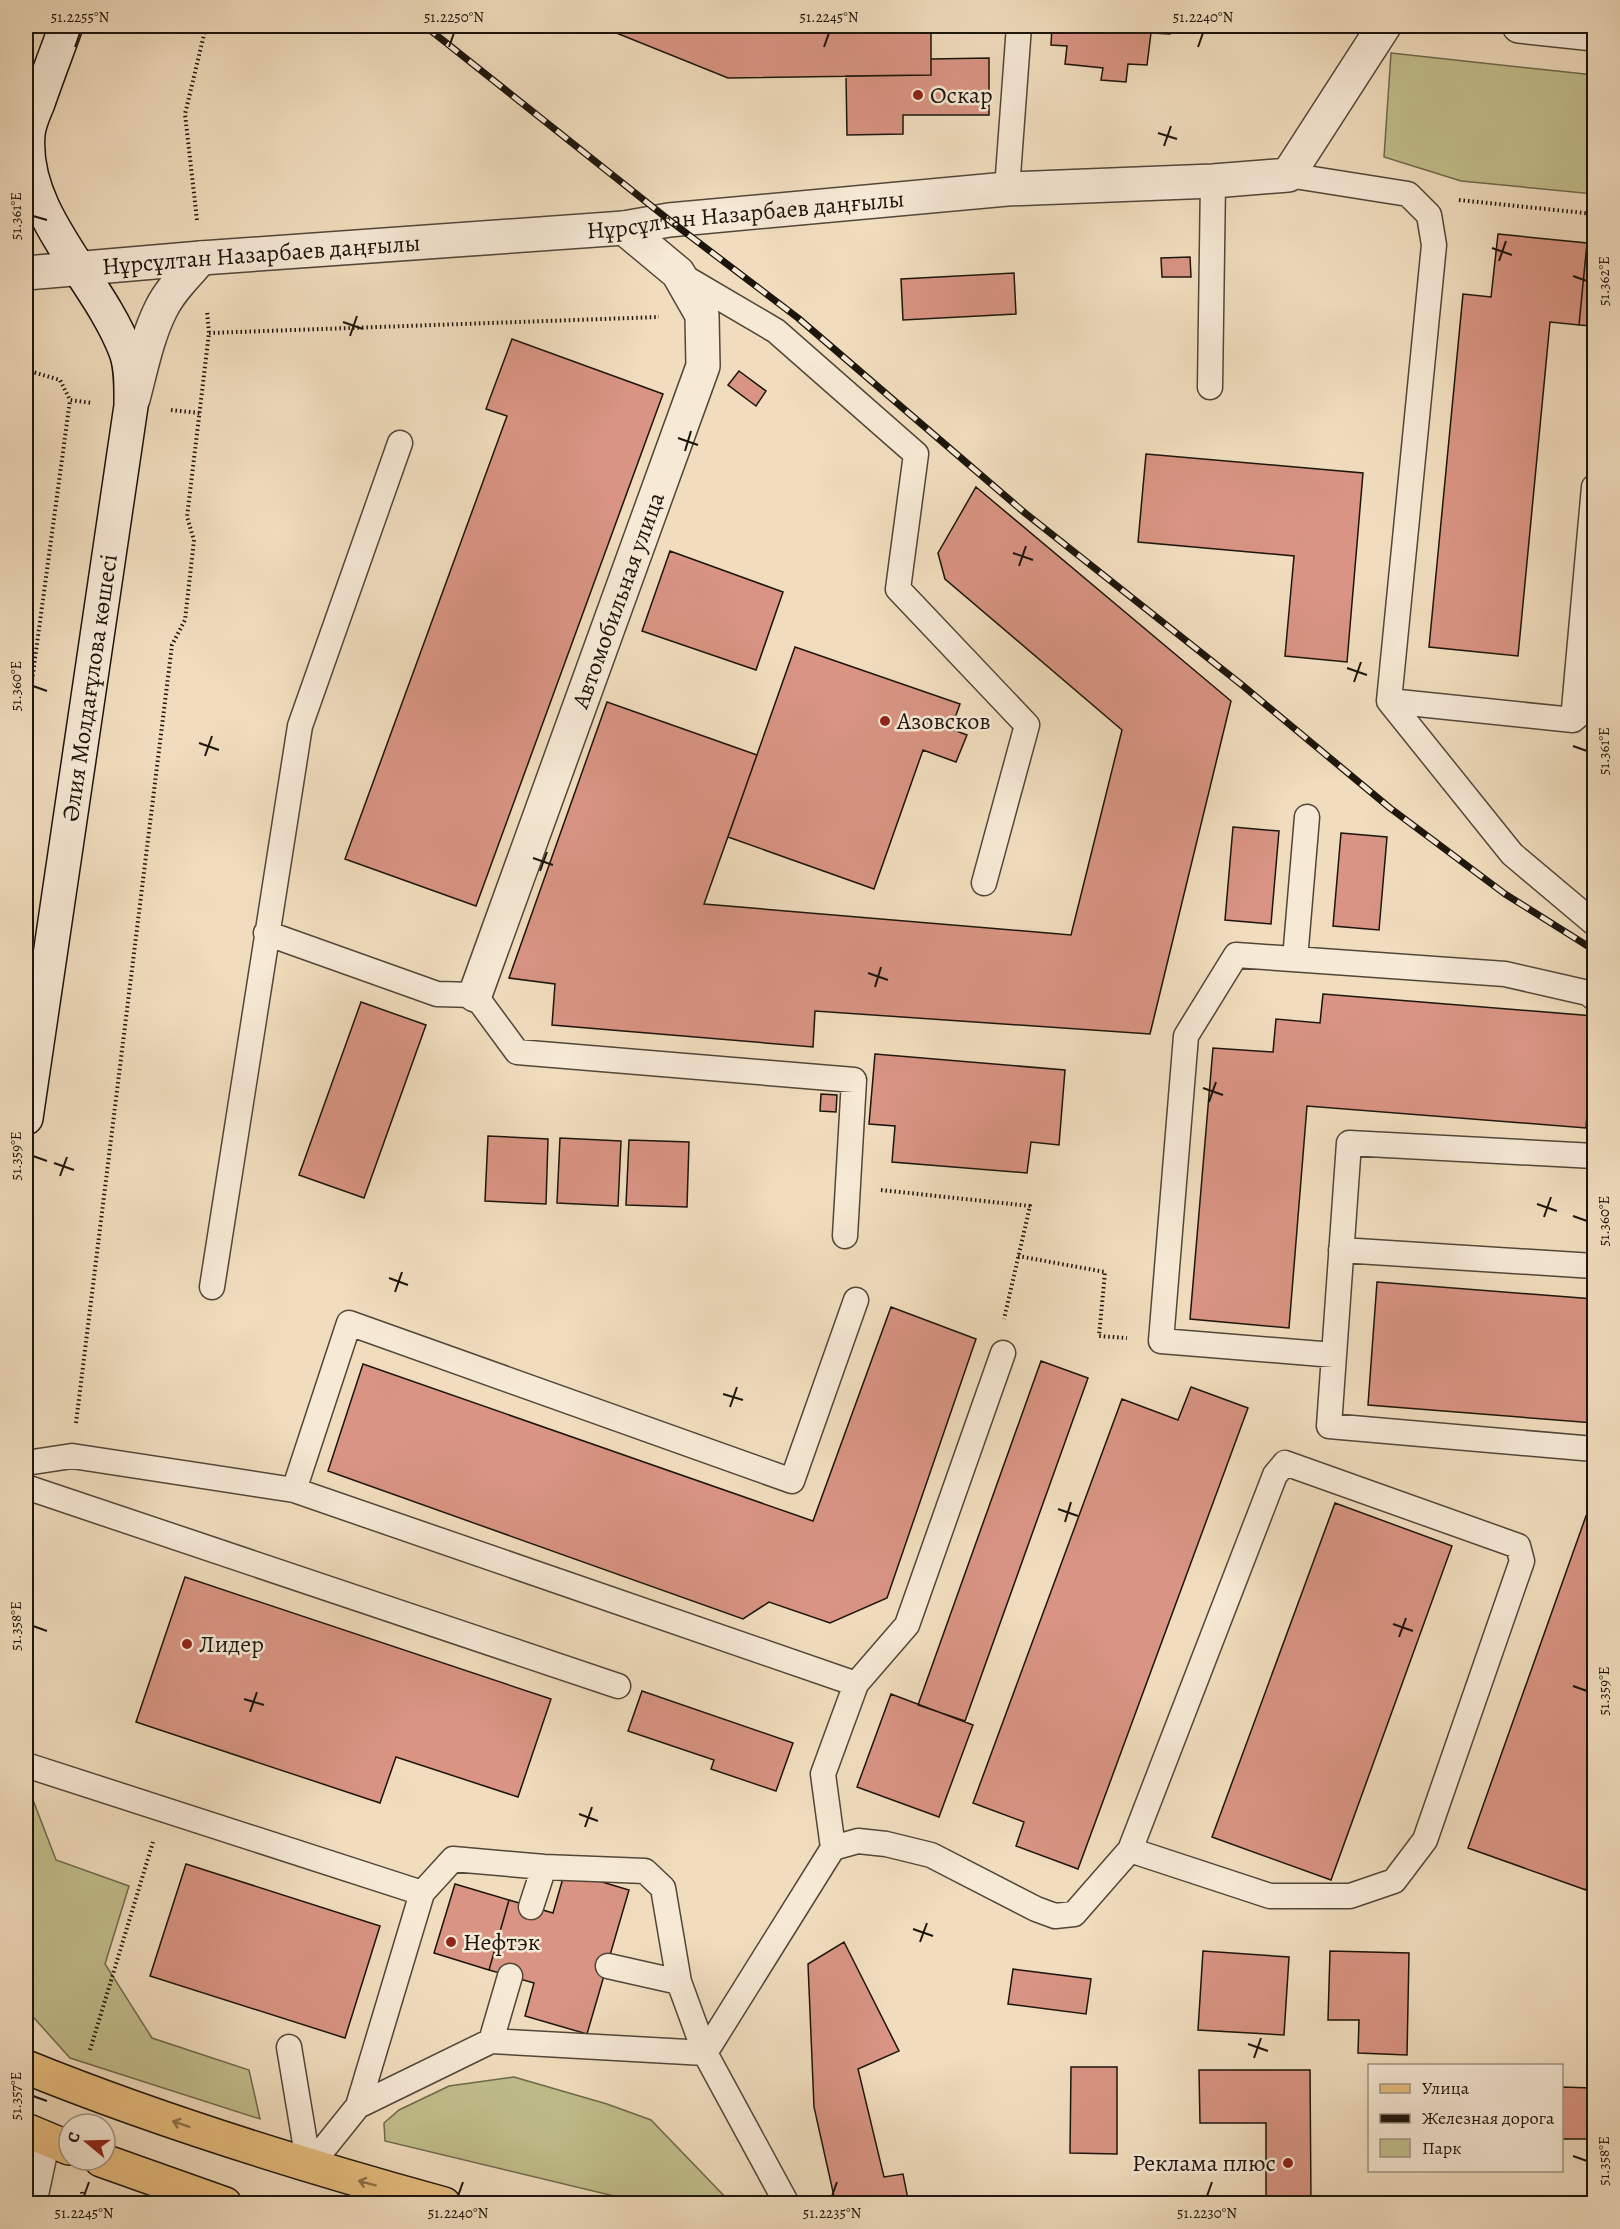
<svg xmlns="http://www.w3.org/2000/svg" width="1620" height="2229" font-family="Alegreya,serif">
<style>
.green{fill:#c1bf8c;stroke:#6e6a4c;stroke-width:1.5}
.building{fill:#d99483;stroke:#1c150c;stroke-width:1.5}
.lines{fill:none;stroke-linecap:round;stroke-linejoin:round}
.lane-casing{stroke:#514738;stroke-width:27}
.street-casing{stroke:#514738;stroke-width:36}
.secondary-casing{stroke:#1c150c;stroke-width:36}
.primary-casing{stroke:#1c150c;stroke-width:36}
.path{stroke:#1c150c;stroke-width:4;stroke-dasharray:1.5 3;stroke-linecap:butt}
.lane{stroke:#f6e9d5;stroke-width:24}
.street{stroke:#f6e9d5;stroke-width:33}
.secondary{stroke:#f6e9d5;stroke-width:33}
.primary{stroke:#e8be7f;stroke-width:33}
.rail-casing{stroke:#1c150c;stroke-width:7}
.rail{stroke:#f6e9d5;stroke-width:4.5;stroke-dasharray:14;stroke-linecap:butt}
.oneway{stroke:#8c724b}
.ticks{fill:none;stroke:#1c150c;stroke-width:2}
.poi-dot{fill:#8f2418;stroke:#f6e9d5;stroke-width:2}
.labels{text-anchor:middle;stroke-width:5;stroke-linejoin:round;paint-order:stroke}
.poi-label{font-size:24px;fill:#1c150c;stroke:#f6e9d5;text-anchor:start}
.street-label{font-size:24px;fill:#1c150c;stroke:#f6e9d5}
.neatline{fill:none;stroke:#1c150c;stroke-width:2}
.ticks-label{font-size:15px;text-anchor:middle;fill:#1c150c}
</style>
<rect width="100%" height="100%" fill="#f1ddbe"/>
<filter id="stains"><feTurbulence type="fractalNoise" baseFrequency=".00333" numOctaves="4"/><feColorMatrix values="0 0 0 0 .2 0 0 0 0 .09 0 0 0 0 .02 0 0 0 .5 -.17"/></filter>
<radialGradient id="worn" r=".72"><stop offset=".6" stop-color="#630" stop-opacity="0"/><stop offset="1" stop-color="#630" stop-opacity=".3"/></radialGradient>
<path class="green" d="M1391 53 1594 75V194L1461 181 1384 157Z
M26 1799 33 1800 56 1860 129 1886 105 1964 152 2038 249 2070 260 2119 70 2058 26 2009Z
M514 2077 607 2104 651 2120 729 2201 728 2203H643L385 2141 384 2123 399 2110 449 2086Z"/>
<path class="building" d="M599 26H931V75L728 78Z
M1052 26H1170V34L1151 33 1147 65 1128 64 1126 82 1101 80 1103 68 1065 64 1067 46 1051 45Z
M989 58V115H903V134L847 135 846 76 931 75V59Z
M1498 234 1587 243 1579 325 1550 322 1518 656 1429 647 1463 294 1491 297Z
M1587 243H1594V326L1579 325Z
M1190 257 1191 277H1162L1161 258Z
M1014 273 1016 314 903 320 901 279Z
M512 339 663 394 476 906 345 859 507 416 486 409Z
M739 371 766 391 756 406 728 385Z
M1146 454 1363 473 1347 662 1285 656 1294 556 1138 542Z
M976 487 1231 701 1150 1034 815 1011 813 1047 552 1025 555 984 509 978 607 702 757 755 704 904 1071 935 1122 730 945 579 938 553Z
M670 551 783 592 756 670 642 631Z
M795 647 960 704 951 729 967 735 956 762 923 750 874 889 728 837Z
M1233 827 1279 831 1271 924 1225 920Z
M1341 833 1387 837 1379 930 1333 926Z
M1323 994 1594 1016 1586 1128 1307 1106 1289 1328 1190 1319 1213 1048 1273 1052 1276 1019 1320 1023Z
M361 1002 426 1025 364 1198 299 1175Z
M875 1054 1065 1070 1059 1145 1031 1142 1027 1173 892 1162 895 1126 869 1124Z
M821 1094 837 1095 836 1112 820 1111Z
M488 1136 548 1139 546 1204 485 1201Z
M560 1138 621 1141 618 1206 557 1203Z
M629 1140 689 1142 687 1207 626 1205Z
M1377 1282 1594 1299V1423L1368 1405Z
M891 1307 976 1339 887 1598 830 1623 769 1602 743 1619 328 1471 363 1364 813 1521Z
M1041 1361 1088 1378 965 1721 918 1705Z
M1191 1387 1248 1408 1078 1869 1016 1846 1024 1822 973 1803 1122 1399 1178 1420Z
M1335 1503 1452 1546 1331 1880 1212 1837Z
M1586 1516 1594 1519V1865L1586 1890 1468 1848Z
M185 1577 551 1699 518 1797 396 1757 380 1803 136 1722Z
M642 1691 793 1743 776 1791 711 1769 714 1760 628 1731Z
M891 1694 973 1725 939 1817 857 1787Z
M186 1864 380 1926 345 2038 150 1976Z
M565 1871 629 1890 587 2034 525 2016 534 1983 489 1970 509 1900 553 1913Z
M455 1884 509 1900 489 1970 434 1953Z
M844 1942 899 2051 858 2069 884 2177 903 2174 909 2204H845L835 2201 814 2107 808 1964Z
M1203 1951 1289 1957 1284 2035 1198 2030Z
M1330 1951 1409 1953 1407 2055 1358 2053 1359 2020H1328Z
M1013 1969 1091 1979 1086 2014 1008 2004Z
M1071 2067H1117V2154L1070 2153Z
M1199 2070H1310L1311 2203H1266V2123H1200Z
M1562 2087 1592 2088 1591 2139H1562Z"/>
<g class="lines">
<g class="lane-casing">
<path id="lane" d="M1288 175 1408 194 1429 215 1434 245 1389 701 1573 720 1594 487
M1007 189 1019 26
M679 274 776 331 916 454 898 589 1027 725 984 883
M1210 387 1213 181
M1389 701 1512 854 1594 923
M1573 720 1594 702
M266 933 437 994 475 995 517 1052 854 1080 845 1236
M1295 959 1307 817
M1594 1156 1349 1143 1329 1426 1594 1449
M1341 1250 1594 1266
M212 1287 300 726 400 443
M1334 1355 1161 1341 1186 1036 1236 955 1505 974 1588 993 1594 998
M26 1463 72 1456 294 1490 856 1684 907 1625 1003 1353
M26 1487 618 1686
M294 1490 349 1323 792 1481 856 1300
M26 1765 422 1893
M833 1848 823 1774 856 1684
M531 1907 544 1867
M608 1966 679 1982
M491 2041 510 1976
M289 2047 309 2167
M705 2053 833 1848 858 1841 886 1844 931 1855 1036 1909 1055 1916 1074 1914 1130 1850 1275 1475 1285 1463 1518 1546 1522 1561 1425 1840 1394 1881 1350 1896H1270L1130 1850
M358 2106 422 1893 453 1859 544 1867 645 1871 663 1888 679 1982 705 2053
M309 2167 358 2106 491 2041 705 2053 787 2204
M34 2204 48 2139"/>
</g>
<g class="street-casing">
<g id="street">
<path d="M1519 26 1594 34"/>
<path id="s1" d="M26 273 201 258 624 228 669 220 1007 189 1213 181 1288 175 1384 26"/>
<path d="M133 399C141 369 147 337 161 309 170 290 187 274 201 258"/>
<path id="s2" d="M475 995 703 366 702 315 678 273 624 228"/>
</g>
</g>
<g class="secondary-casing">
<g id="secondary">
<path id="s3" d="M26 1118 131 406C131 389 132 369 126 352 99 279 21 215 28 134 29 123 34 113 38 103 47 77 57 51 66 26"/>
</g>
</g>
<g class="primary-casing">
<path id="primary" d="M26 2067C162 2122 302 2165 444 2204
M26 2130 69 2148
M101 2160 225 2204"/>
</g>
<path class="path" d="M1459 200 1594 214
M197 220 185 114 206 26
M209 333 659 317
M26 370 60 380 70 400 92 403
M171 410 200 413
M26 725 70 400
M881 1190 1030 1206 1004 1319
M1018 1256 1105 1272 1099 1336 1127 1338
M76 1423 172 645 185 620 194 540 187 517 209 333 207 311
M90 2050 153 1842
M82 2192 83 2204"/>
<use href="#lane" class="lane"/>
<use href="#street" class="street"/>
<use href="#secondary" class="secondary"/>
<use href="#primary" class="primary"/>
<g class="rail-casing">
<path id="rail" d="M425 26 669 220 798 318 1025 513 1242 685 1390 808 1505 894 1594 950"/>
</g>
<use href="#rail" class="rail"/>
</g>
<defs><path id="oneway-shaft" d="M-6 0H5M1.5-3L5.5 0L1.5 3" fill="none" stroke-width="1.6" stroke-linecap="round" stroke-linejoin="round" transform="scale(1.5)"/></defs>
<g class="oneway">
<use href="#oneway-shaft" transform="translate(181 2124) rotate(-161)"/>
<use href="#oneway-shaft" transform="translate(367 2183) rotate(-165)"/>
</g>
<path class="ticks" d="M75 47 80 33M449 47 454 33M824 47 829 33M1198 47 1203 33M1158 133 1177 139M1164 146 1171 126M33 216 47 220M1492 248 1512 255M1499 261 1506 241M1573 276 1587 281M343 322 363 329M350 336 357 316M678 438 698 445M685 451 691 431M1013 553 1033 560M1019 566 1026 546M1347 668 1367 675M1354 682 1361 662M33 686 47 691M199 743 219 750M1573 746 1587 751M205 756 212 736M533 858 553 865M540 871 547 852M868 973 888 980M875 987 881 967M1203 1088 1223 1095M1209 1102 1216 1082M33 1156 47 1161M54 1163 74 1170M60 1176 67 1157M1537 1204 1557 1211M1573 1216 1587 1221M1544 1217 1551 1197M389 1278 408 1285M395 1292 402 1272M723 1394 743 1400M730 1407 737 1387M1058 1509 1078 1516M1065 1522 1071 1502M1393 1624 1413 1631M33 1626 47 1631M1399 1637 1406 1618M1573 1686 1587 1691M244 1699 264 1705M250 1712 257 1692M579 1814 598 1821M585 1827 592 1807M913 1929 933 1936M920 1942 927 1923M1248 2044 1268 2051M1254 2058 1261 2038M33 2096 47 2101M1573 2156 1587 2161M84 2196 89 2182M458 2196 463 2182M832 2196 837 2182M1207 2196 1212 2182"/>
<g class="poi-dot">
<circle cx="918" cy="95" r="6"/>
<circle cx="885" cy="721" r="6"/>
<circle cx="187" cy="1644" r="6"/>
<circle cx="451" cy="1942" r="6"/>
<circle cx="1288" cy="2163" r="6"/>
</g>
<g class="labels">
<g class="poi-label">
<text x="930" y="103">Оскар</text>
<text x="897" y="729">Азовсков</text>
<text x="199" y="1652">Лидер</text>
<text x="463" y="1950">Нефтэк</text>
<text x="1276" y="2171" text-anchor="end">Реклама плюс</text>
</g>
<g class="street-label">
<text dy="8" stroke="none"><textPath href="#s1" startOffset="722">Нұрсұлтан Назарбаев даңғылы</textPath></text>
<text dy="8" stroke="none"><textPath href="#s1" startOffset="236">Нұрсұлтан Назарбаев даңғылы</textPath></text>
<text dy="8" stroke="none"><textPath href="#s2" startOffset="420">Автомобильная улица</textPath></text>
<text dy="8" stroke="none"><textPath href="#s3" startOffset="435">Әлия Молдағұлова көшесі</textPath></text>
</g>
</g>
<rect width="1620" height="2229" fill="none" stroke="#f1ddbe" stroke-width="66"/>
<rect x="1368" y="2064" width="195" height="108" fill="#f6e9d5" stroke="#9f9485" stroke-width="1.5"/>
<rect x="1380" y="2084" width="30" height="9" fill="#e8be7f" stroke="#9f9485" stroke-width="1.5"/>
<text x="1422" y="2094" font-size="18" fill="#1c150c">Улица</text>
<rect x="1380" y="2114" width="30" height="9" fill="#1c150c" stroke="#9f9485" stroke-width="1.5"/>
<text x="1422" y="2124" font-size="18" fill="#1c150c">Железная дорога</text>
<rect x="1380" y="2139" width="30" height="18" fill="#c1bf8c" stroke="#9f9485" stroke-width="1.5"/>
<text x="1422" y="2154" font-size="18" fill="#1c150c">Парк</text>
<g transform="translate(87 2142) rotate(289)"><circle r="28" fill="#f6e9d5" stroke="#9f9485" stroke-width="1.5"/>
<path d="M0-4.5L10 22L0 15L-10 22Z" fill="#8f2418"/>
<text y="-9" font-size="16" font-weight="bold" text-anchor="middle" fill="#1c150c">С</text>
</g>
<rect x="33" y="33" width="1554" height="2163" class="neatline"/>
<g class="ticks-label">
<text x="80" y="22">51.2255°N</text>
<text x="454" y="22">51.2250°N</text>
<text x="829" y="22">51.2245°N</text>
<text x="1203" y="22">51.2240°N</text>
<text transform="translate(16 216) rotate(-90)" y="5">51.361°E</text>
<text transform="translate(1604 281) rotate(-90)" y="5">51.362°E</text>
<text transform="translate(16 686) rotate(-90)" y="5">51.360°E</text>
<text transform="translate(1604 751) rotate(-90)" y="5">51.361°E</text>
<text transform="translate(16 1156) rotate(-90)" y="5">51.359°E</text>
<text transform="translate(1604 1221) rotate(-90)" y="5">51.360°E</text>
<text transform="translate(16 1626) rotate(-90)" y="5">51.358°E</text>
<text transform="translate(1604 1691) rotate(-90)" y="5">51.359°E</text>
<text transform="translate(16 2096) rotate(-90)" y="5">51.357°E</text>
<text transform="translate(1604 2161) rotate(-90)" y="5">51.358°E</text>
<text x="84" y="2218">51.2245°N</text>
<text x="458" y="2218">51.2240°N</text>
<text x="832" y="2218">51.2235°N</text>
<text x="1207" y="2218">51.2230°N</text>
</g>
<rect width="100%" height="100%" filter="url(#stains)"/>
<rect width="100%" height="100%" fill="url(#worn)"/>
</svg>
